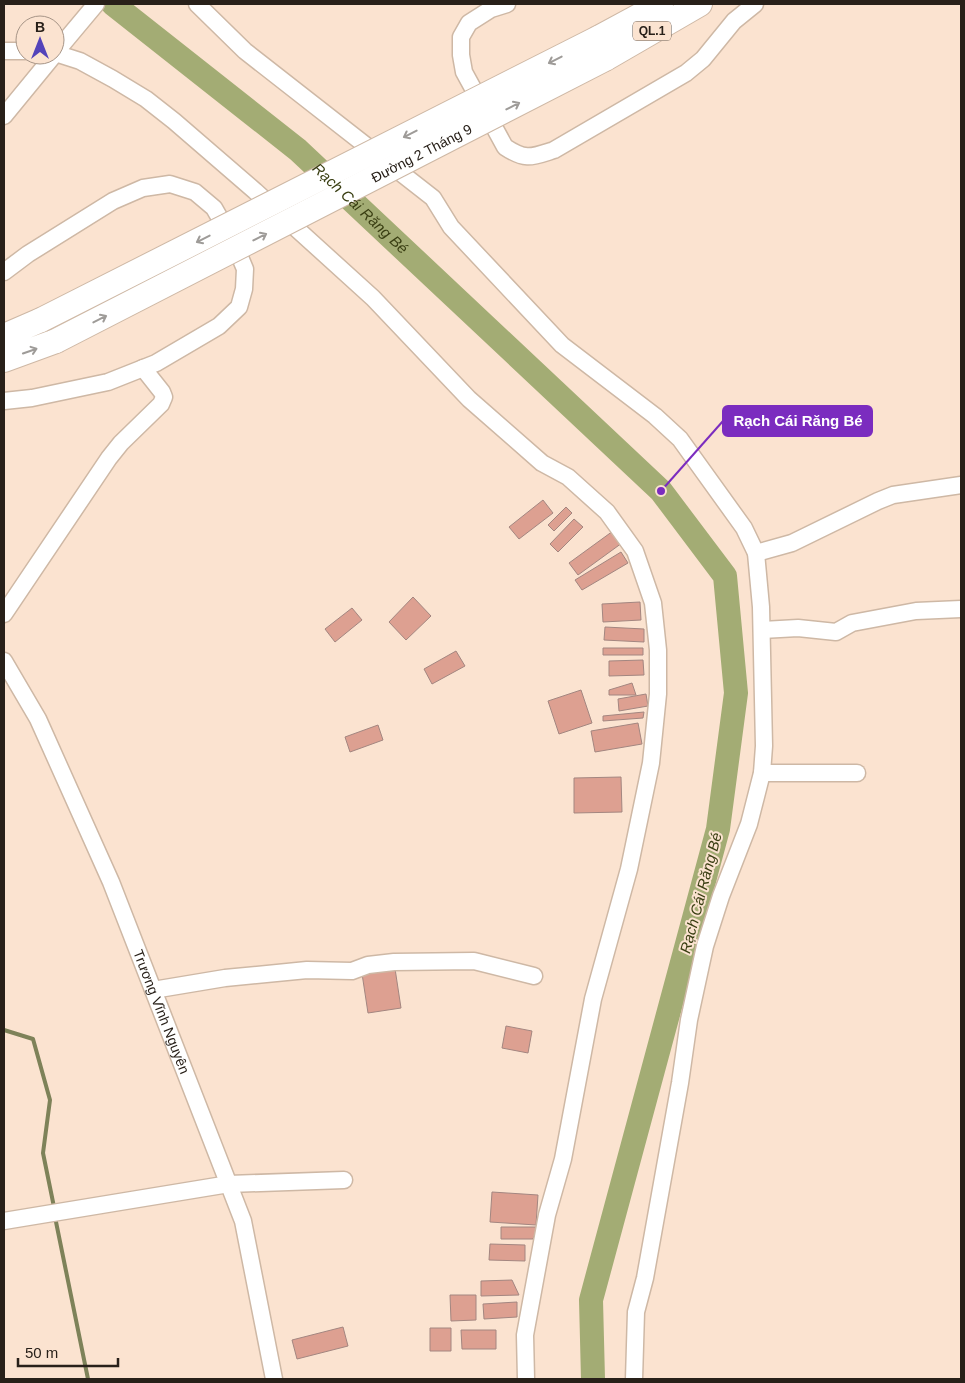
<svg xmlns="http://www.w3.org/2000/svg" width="965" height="1383" font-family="Helvetica,sans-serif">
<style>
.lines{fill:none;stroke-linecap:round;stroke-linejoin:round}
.stream{stroke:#7e8259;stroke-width:4}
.river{stroke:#a3ac74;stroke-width:24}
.building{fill:#dda091;stroke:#a38680}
.minor-casing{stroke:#ceb8a5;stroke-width:19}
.highway-casing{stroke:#ceb8a5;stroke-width:26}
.minor{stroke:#fff;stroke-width:16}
.highway{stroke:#fff;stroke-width:24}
.highway-bridge-casing{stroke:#ceb8a5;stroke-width:26;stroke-linecap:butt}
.highway-bridge{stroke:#fff;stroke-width:24}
.oneway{stroke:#9e9b98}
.labels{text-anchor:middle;stroke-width:4;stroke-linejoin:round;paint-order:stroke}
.shield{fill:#fbe3d0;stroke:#675a50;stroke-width:1}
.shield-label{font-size:12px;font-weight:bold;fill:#282019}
.street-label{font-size:14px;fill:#282019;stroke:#fbe3d0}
.water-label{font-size:15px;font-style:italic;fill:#393e12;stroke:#fbe3d0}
.leader{fill:none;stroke:#7b2cbf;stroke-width:2}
.callout-dot{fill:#7b2cbf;stroke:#fbe3d0;stroke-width:2}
.callout{fill:#7b2cbf;stroke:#7b2cbf;stroke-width:2}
.callout-label{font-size:15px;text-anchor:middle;font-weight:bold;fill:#fff}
</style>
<rect width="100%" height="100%" fill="#fbe3d0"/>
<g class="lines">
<path class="stream" d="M4 1030 33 1039 50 1100 43 1153 54 1207
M55 1217 88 1379"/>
<path class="river" id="s1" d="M113 4 298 150 661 491 725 576 736 693 718 829 591 1300 593 1379"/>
</g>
<path class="building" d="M543 500 553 513 519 539 509 527Z
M566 507 572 513 554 531 548 525Z
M574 519 583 527 558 552 550 544Z
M613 531 622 543 578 575 569 563Z
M621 552 628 563 582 590 575 580Z
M413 597 431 616 406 640 389 622Z
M640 602 641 620 603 622 602 604Z
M352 608 362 620 335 642 325 629Z
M605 627 644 629V642L604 640Z
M603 648H643V655H603Z
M456 651 465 666 432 684 424 669Z
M643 660 644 675 609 676V661Z
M632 683 636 695H609V690Z
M581 690 592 723 559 734 548 701Z
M646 694 648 706 619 711 618 699Z
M644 712 643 718 603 721V716Z
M638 723 642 744 595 752 591 731Z
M378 725 383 740 350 752 345 737Z
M621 777 622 812 574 813V778Z
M394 962 401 1008 368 1013 361 967Z
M506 1026 532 1031 528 1053 502 1048Z
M492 1192 538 1195 536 1225 490 1222Z
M501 1227H538L533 1239H501Z
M490 1244 525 1245V1261L489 1260Z
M512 1280 519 1295 481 1296V1281Z
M450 1295H476V1320L451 1321Z
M517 1302V1317L484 1319 483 1304Z
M343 1327 348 1346 297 1359 292 1340Z
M430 1328H451V1351H430Z
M461 1330H496V1349H462Z"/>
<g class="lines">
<g class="minor-casing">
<g id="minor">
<path d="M197 4 245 51 433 198 451 227 562 345 655 416 680 439 744 528 756 553 761 607 764 746 762 773 749 824 721 896 705 946 689 1020 680 1083 645 1278 636 1312 634 1379"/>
<path d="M507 4 491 9 469 23 461 37V55L464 72 505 147C526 161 532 157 554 150L686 73 703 59 734 21 755 4"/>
<path d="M4 51H25"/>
<path d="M55 53 80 61 113 79 146 99 174 121 255 191 373 298 469 399 542 463 568 477 607 512 635 551 653 603 658 650V694L651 763 629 869 593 999 563 1159 547 1215 525 1335 526 1379"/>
<path d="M55 53 96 4"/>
<path d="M4 116 54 55"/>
<path d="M4 272 28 254 113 201 143 188 170 184 195 192 214 208 234 243 245 269 244 289 239 307 219 326 156 363 108 382 32 398 4 401"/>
<path d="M756 553 792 543 878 501 893 495 961 485"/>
<path d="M4 614 109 458 121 443 161 404 164 397 162 392 143 368"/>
<path d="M762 630 798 628 836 632 852 623 916 611 961 609"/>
<path id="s2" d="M4 661 38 719 111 882 243 1221 274 1379"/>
<path d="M762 773H857"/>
<path d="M153 990 225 978 307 970 352 971 368 965 394 962 474 961 534 976"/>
<path d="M4 1221 229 1184 344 1180"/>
</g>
</g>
<g class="highway-casing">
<path id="highway" d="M598 38 661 4
M605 59 700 4
M4 336 41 320
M4 360 56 341"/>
</g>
<use href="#minor" class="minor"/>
<use href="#highway" class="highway"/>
<g class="highway-bridge-casing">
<g id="highway-bridge">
<path d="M41 320 598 38"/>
<path id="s3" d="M56 341 605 59"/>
</g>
</g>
<use href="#highway-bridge" class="highway-bridge"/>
</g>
<defs><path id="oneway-shaft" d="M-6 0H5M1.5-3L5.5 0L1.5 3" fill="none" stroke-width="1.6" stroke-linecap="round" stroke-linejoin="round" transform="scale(1.25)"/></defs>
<g class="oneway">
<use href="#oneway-shaft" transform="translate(555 60) rotate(153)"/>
<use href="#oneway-shaft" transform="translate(513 106) rotate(-27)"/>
<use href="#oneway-shaft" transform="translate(410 134) rotate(153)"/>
<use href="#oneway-shaft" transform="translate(260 237) rotate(-27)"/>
<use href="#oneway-shaft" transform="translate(203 239) rotate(153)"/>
<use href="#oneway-shaft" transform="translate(100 319) rotate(-27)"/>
<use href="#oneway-shaft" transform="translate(30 351) rotate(-19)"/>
</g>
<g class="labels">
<rect class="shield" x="633" y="21.5" width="38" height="19" rx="4"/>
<g class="shield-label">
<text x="652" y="35">QL.1</text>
</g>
<g class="street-label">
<text dy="5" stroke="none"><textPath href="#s3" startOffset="411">Đường 2 Tháng 9</textPath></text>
<text dy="5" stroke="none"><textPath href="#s2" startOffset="385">Trương Vĩnh Nguyên</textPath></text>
</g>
<g class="water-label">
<text dy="5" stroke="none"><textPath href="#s1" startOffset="321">Rạch Cái Răng Bé</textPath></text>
<text transform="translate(701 893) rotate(-75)" y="5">Rạch Cái Răng Bé</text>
</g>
</g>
<path class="leader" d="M661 491L723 421"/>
<circle class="callout-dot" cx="661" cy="491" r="5"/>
<rect class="callout" x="723" y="406" width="149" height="30" rx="5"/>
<g class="callout-label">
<text x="798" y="426">Rạch Cái Răng Bé</text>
</g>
<rect width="965" height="1383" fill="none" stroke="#282019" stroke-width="10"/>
<g transform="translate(40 40)"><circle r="24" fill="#fbe3d0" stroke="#a79587"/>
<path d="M0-4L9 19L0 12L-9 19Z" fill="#5443ba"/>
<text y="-8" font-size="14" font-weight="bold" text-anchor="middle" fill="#282019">B</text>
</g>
<path d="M18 1358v8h100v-8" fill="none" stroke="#282019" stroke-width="2.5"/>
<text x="25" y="1358" font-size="15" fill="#282019" stroke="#fbe3d0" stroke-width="4" paint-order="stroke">50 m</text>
</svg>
